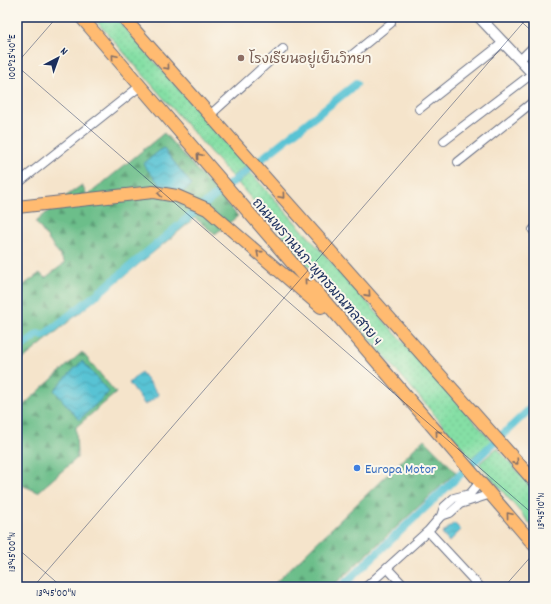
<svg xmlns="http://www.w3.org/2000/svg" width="551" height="604" font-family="Dekko,'Playpen Sans Thai',sans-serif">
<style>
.grass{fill:url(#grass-dots);stroke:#508782}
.forest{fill:url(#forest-firs);stroke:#447674}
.water{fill:url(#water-waves);stroke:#3a7999}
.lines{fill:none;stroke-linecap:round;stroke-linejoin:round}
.canal{stroke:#59c3d4;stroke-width:8}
.minor-casing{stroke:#676e84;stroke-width:10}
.tertiary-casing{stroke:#676e84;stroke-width:12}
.primary-casing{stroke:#676e84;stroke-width:14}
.minor{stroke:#fff;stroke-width:8}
.tertiary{stroke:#fff;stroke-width:10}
.primary{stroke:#ffbb71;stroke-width:12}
.oneway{stroke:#826e67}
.ticks{fill:none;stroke:#1b2f5e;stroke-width:1;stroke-opacity:0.45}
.education-dot{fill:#8d6e63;stroke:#fbf7ec;stroke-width:1.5}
.shop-dot{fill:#3f7fe0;stroke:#fbf7ec;stroke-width:1.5}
.labels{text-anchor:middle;stroke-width:4;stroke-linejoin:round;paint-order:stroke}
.education-label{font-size:14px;fill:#785e54;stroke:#fbf7ec;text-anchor:start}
.street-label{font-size:14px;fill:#1b2f5e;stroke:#fbf7ec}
.shop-label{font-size:14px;fill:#366cbe;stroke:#fbf7ec;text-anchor:start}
.neatline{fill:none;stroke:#1b2f5e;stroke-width:1.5}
.ticks-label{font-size:10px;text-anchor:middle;fill:#1b2f5e}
</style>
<defs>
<pattern id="grass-dots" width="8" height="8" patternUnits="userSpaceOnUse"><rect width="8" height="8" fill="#85dfa5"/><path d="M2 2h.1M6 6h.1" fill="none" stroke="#72c090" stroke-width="1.8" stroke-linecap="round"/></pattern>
<pattern id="forest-firs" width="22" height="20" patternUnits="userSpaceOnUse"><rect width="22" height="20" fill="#6cbe8a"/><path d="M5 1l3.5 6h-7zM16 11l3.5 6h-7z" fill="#589b74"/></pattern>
<pattern id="water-waves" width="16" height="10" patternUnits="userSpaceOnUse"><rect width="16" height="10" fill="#59c3d4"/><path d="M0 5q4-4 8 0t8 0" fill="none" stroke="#499faf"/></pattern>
</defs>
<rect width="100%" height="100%" fill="#fbf7ec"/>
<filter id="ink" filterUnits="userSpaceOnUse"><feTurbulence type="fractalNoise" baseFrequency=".025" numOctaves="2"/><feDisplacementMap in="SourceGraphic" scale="8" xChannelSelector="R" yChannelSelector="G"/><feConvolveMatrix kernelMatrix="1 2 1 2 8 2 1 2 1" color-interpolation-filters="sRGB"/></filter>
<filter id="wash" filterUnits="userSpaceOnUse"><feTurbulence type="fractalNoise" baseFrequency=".012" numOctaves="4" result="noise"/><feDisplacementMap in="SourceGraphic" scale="16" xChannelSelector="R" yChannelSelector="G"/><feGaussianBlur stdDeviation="0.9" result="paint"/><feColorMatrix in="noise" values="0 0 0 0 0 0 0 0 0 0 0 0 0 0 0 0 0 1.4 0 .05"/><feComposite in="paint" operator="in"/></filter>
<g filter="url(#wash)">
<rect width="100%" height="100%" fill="#f5e4cb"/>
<path class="grass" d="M93 17H115L246 165 232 177Z
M251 173 492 441 471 458 238 183Z
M497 448 534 490V528L479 464Z"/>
<path class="forest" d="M164 133 238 216 215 234 195 218 17 364V290L40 273 45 278 65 263 36 222 62 199 82 185 87 196Z
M82 352 116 393 76 427 77 458 38 492 17 483V411Z
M424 439 456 472 332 587H271Z"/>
<path class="water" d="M163 148 192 185 172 200 143 164Z
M82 361 109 392 79 420 54 390Z
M141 372 159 395 145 405 129 383Z
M454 523 461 530 449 542 442 534Z"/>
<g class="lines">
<path class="canal" d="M17 350 38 334 43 336 102 290 196 211 356 84
M341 587 534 405"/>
</g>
</g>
<g filter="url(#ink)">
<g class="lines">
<g class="minor-casing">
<path id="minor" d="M352 55 391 23V17
M520 60 534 46
M419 109 504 42
M210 115 283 49
M444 141 533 73
M458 162 534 101
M17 184 139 87
M533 230 534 229
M441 516 450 513 460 504 491 494
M428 531 480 587
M387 568 405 587
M366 587 428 531 441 516 444 507 454 498 470 494 480 482"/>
</g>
<g class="tertiary-casing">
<path id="tertiary" d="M479 17 534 75"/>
</g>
<g class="primary-casing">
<path id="primary" d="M81 17 534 545
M123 17 534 481
M17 207 153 192 177 196 207 209 321 307"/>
</g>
<use href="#minor" class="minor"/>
<use href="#tertiary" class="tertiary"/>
<use href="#primary" class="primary"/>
</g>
<defs><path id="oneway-chevron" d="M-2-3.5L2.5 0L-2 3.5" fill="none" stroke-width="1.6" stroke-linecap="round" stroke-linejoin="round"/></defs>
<g class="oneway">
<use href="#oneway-chevron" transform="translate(114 57) rotate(-130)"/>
<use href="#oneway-chevron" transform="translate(167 67) rotate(49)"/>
<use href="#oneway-chevron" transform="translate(199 156) rotate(-131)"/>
<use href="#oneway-chevron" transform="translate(160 193) rotate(-172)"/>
<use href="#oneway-chevron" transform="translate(282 196) rotate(49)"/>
<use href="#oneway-chevron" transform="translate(259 253) rotate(-139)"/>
<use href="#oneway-chevron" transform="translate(307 281) rotate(-131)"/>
<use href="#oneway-chevron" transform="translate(368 294) rotate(48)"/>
<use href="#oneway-chevron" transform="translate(438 433) rotate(-131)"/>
<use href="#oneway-chevron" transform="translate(516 462) rotate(48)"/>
<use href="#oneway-chevron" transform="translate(509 515) rotate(-130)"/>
</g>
</g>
<path class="ticks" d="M516 17 534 33M17 63 57 17M17 66 534 515M17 548 62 587M33 587 528 17M504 587 534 553"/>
<circle class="education-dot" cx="241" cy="58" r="4"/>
<circle class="shop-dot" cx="357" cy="468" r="4"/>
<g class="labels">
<g class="education-label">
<text x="249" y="63">โรงเรียนอยู่เย็นวิทยา</text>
</g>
<g class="street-label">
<text transform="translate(318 271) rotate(49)" y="5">ถนนพรานนก-พุทธมณฑลสาย 4</text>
</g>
<g class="shop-label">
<text x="365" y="473">Europa Motor</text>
</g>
</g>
<rect width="551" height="604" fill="none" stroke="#fbf7ec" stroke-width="44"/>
<g transform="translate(58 58) rotate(41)" stroke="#fbf7ec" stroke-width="3" paint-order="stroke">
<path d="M0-3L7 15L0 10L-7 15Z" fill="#1b2f5e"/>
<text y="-6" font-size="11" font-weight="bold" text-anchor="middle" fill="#1b2f5e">N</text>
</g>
<rect x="22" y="22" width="507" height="560" class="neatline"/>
<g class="ticks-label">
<text transform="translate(11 57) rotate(-90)" y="4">100°25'40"E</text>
<text transform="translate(540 511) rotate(-90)" y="4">13°45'10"N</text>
<text transform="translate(11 552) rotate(-90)" y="4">13°45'00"N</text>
<text x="56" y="596">13°45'00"N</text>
</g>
</svg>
